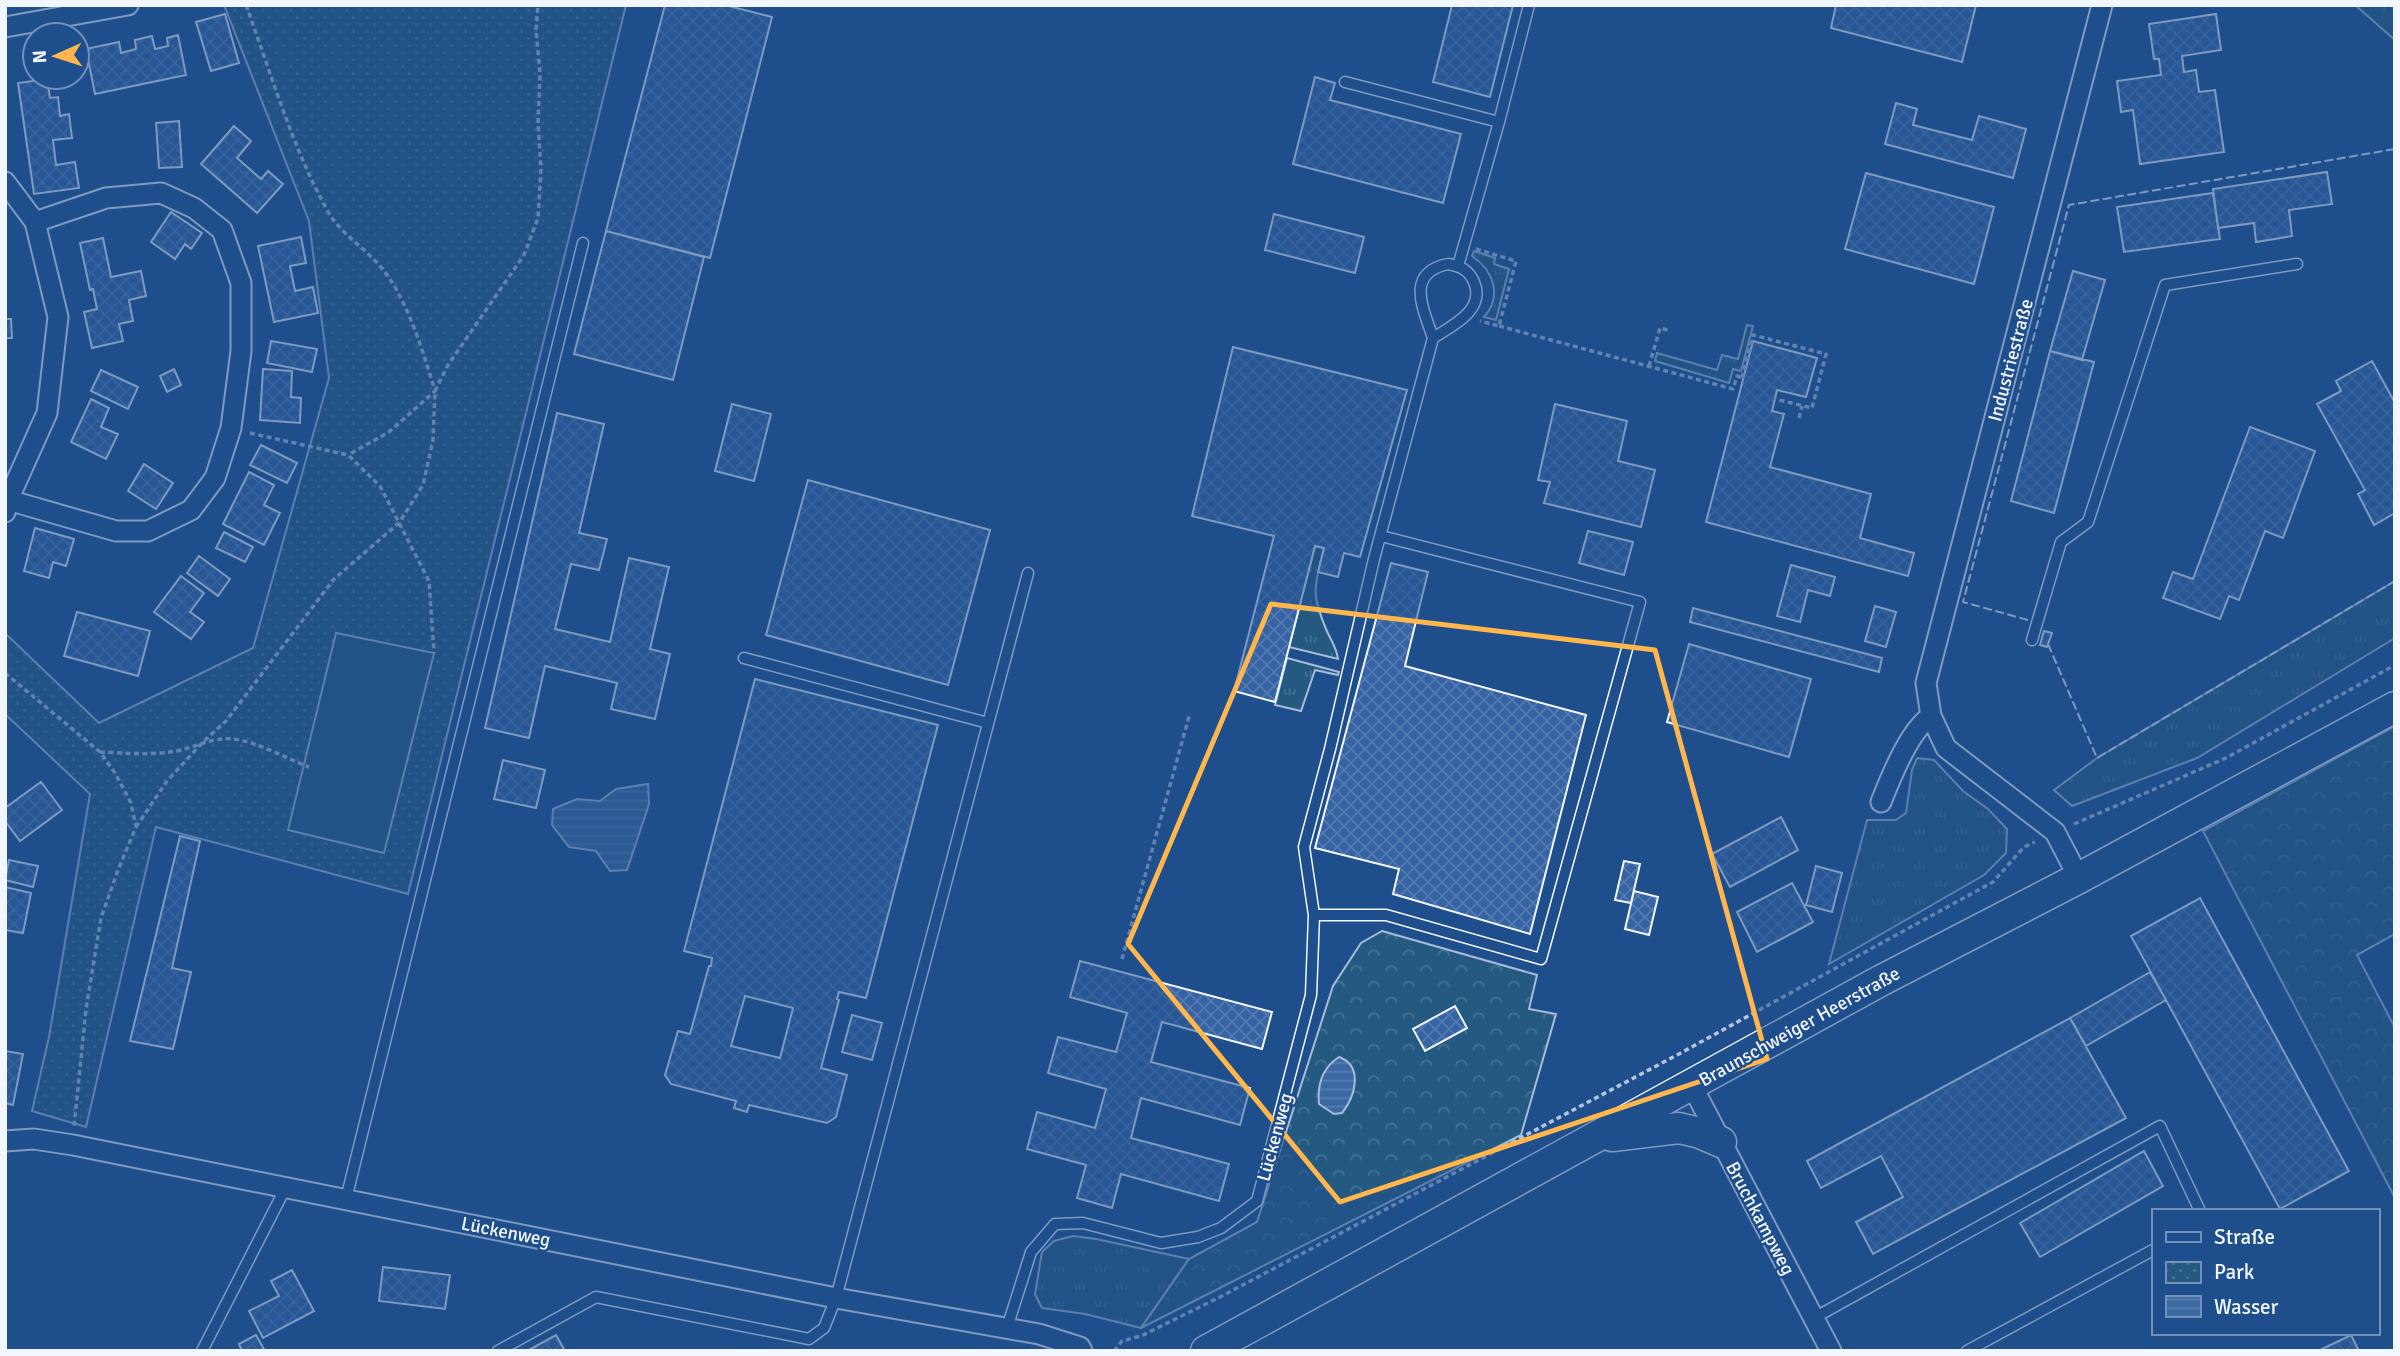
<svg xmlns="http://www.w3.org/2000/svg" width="2400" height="1356" font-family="Signika,sans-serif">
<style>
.grass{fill:url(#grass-tufts);stroke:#a8bbd7;stroke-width:2}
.forest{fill:url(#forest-crowns);stroke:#a8bbd7;stroke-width:2}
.park{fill:url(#park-dots);stroke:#a8bbd7;stroke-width:2}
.garden{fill:#245a82;stroke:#a8bbd7;stroke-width:2}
.water{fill:url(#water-rules);stroke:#a8bbd7;stroke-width:2}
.building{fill:url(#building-cross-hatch);stroke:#f2f6ff;stroke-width:2;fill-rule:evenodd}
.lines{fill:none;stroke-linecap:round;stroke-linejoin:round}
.lane-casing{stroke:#f2f6ff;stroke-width:13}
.street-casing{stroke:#f2f6ff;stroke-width:23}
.primary-casing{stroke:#f2f6ff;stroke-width:33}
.path{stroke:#b3c4dc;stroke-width:3.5;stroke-dasharray:5 3.5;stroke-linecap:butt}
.lane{stroke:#1f4e8c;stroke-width:10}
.street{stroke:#1f4e8c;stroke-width:19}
.primary{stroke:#1f4e8c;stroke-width:30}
.fence{stroke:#f2f6ff;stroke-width:2;stroke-dasharray:9 3.5;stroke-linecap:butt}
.marked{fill:none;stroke:#ffb74d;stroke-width:5;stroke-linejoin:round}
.labels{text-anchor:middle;stroke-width:5;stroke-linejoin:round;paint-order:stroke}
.street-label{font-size:19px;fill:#f2f6ff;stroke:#1f4e8c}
</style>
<defs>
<pattern id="grass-tufts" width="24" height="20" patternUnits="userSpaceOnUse" patternTransform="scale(1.75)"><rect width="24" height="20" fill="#245a82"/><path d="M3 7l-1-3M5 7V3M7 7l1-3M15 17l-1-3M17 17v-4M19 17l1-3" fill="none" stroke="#447295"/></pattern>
<pattern id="forest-crowns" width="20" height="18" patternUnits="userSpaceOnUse" patternTransform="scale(1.75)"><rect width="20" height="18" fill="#245a82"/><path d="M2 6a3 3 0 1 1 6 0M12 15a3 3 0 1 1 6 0" fill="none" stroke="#447295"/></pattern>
<pattern id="park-dots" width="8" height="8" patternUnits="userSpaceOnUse" patternTransform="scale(1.75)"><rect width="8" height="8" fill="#245a82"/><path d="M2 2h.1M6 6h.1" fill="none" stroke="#447295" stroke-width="1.8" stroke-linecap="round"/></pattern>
<pattern id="water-rules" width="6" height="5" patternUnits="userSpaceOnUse" patternTransform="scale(1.75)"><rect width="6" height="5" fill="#3b69a3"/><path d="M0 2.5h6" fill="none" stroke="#587fb1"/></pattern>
<pattern id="building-cross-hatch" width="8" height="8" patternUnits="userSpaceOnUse" patternTransform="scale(1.75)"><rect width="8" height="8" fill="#3563a3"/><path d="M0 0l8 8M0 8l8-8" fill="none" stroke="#537ab1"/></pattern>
</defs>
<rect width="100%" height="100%" fill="#1f4e8c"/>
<path class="grass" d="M1474 251 1495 258 1494 264 1509 269 1496 320 1484 317C1503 296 1493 270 1472 256Z
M1747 325 1753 326 1741 371 1733 369 1729 383 1655 361 1657 353 1717 370 1722 355 1738 359Z
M1315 546 1324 548C1315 586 1310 591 1326 629 1330 639 1337 648 1338 659L1289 647Z
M2395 581V638L2197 758 2072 806 2054 790 2097 758Z
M1287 658 1339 672 1338 675 1315 670 1301 711 1275 705Z
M1917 758 1934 760 1963 791 1988 809 2007 829 2006 853 1984 875 1829 964 1867 820H1896L1906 813 1912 770Z
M1073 1236 1096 1239 1189 1259 1141 1328 1085 1314 1042 1308 1035 1294 1042 1252 1054 1241Z"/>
<path class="forest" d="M2355 5H2395V40Z
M2395 726V934L2357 955 2395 1028V1198L2203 831Z
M1382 931 1537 975 1529 1009 1556 1014 1521 1135 1141 1328 1189 1259 1257 1222 1333 986 1361 943Z"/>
<path class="park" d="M224 5H626L408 894 156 827 86 1127 32 1111 49 1037 90 794 5 714V633L99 723 253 648 329 378 309 221Z"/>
<path class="garden" d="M336 633 434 653 384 853 288 830Z"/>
<path class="water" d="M648 784 649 804 627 870 610 871 596 851 569 847 552 825 553 809 577 799 600 801 616 789Z
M1339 1057C1364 1066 1355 1097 1342 1113L1334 1114 1319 1104C1317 1084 1322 1068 1339 1057Z"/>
<path class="building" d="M665 5H725L772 17 710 258 606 231Z
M1452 5H1513L1490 97 1433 82Z
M1836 5H1976L1962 62 1831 28Z
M225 14 239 63 211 71 196 22Z
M2216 14 2221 50 2182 56 2184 72 2196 70 2199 92 2215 90 2224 152 2140 164 2133 110 2121 112 2117 81 2161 75 2159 59H2154L2149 24Z
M178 35 186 75 95 94 86 49 119 42 121 53 136 49 135 40 152 36 155 49 168 46 167 38Z
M1315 77 1335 83 1330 100 1461 134 1443 203 1293 164Z
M47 79 50 98 58 97 60 116 69 114 72 138 53 140 56 165 75 162 79 188 34 194 18 83Z
M1896 103 1917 109 1913 125 1972 140 1979 116 2026 129 2013 178 1885 144Z
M179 121 182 167 159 168 156 123Z
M234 126 251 141 237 158 261 179 268 171 283 184 257 213 201 164Z
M2327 172 2332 204 2289 210 2292 236 2256 242 2254 223 2218 228 2213 189Z
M1866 173 1994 207 1974 284 1845 249Z
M2213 193 2220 239 2124 252 2117 207Z
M171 212 202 233 191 249 185 244 175 259 151 242Z
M1274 214 1364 237 1355 273 1265 250Z
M606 231 704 257 673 380 574 354Z
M301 237 306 263 290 266 295 291 313 287 318 313 274 322 258 246Z
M103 238 111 277 141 271 146 296 129 300 133 321 119 324 123 341 92 348 84 312 97 309 93 289 90 290 80 243Z
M2073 271 2105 280 2082 360 2050 351Z
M5 319H11L12 338H5Z
M271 341 317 349 312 372 267 363Z
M1753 341 1817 358 1806 397 1777 390 1772 411 1784 414 1770 467 1871 494 1860 538 1914 553 1908 576 1706 522Z
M1233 347 1407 390 1360 557 1344 553 1338 577 1318 572 1324 548 1315 546 1275 702 1234 691 1274 536 1192 516Z
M2050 351 2094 362 2054 513 2011 501Z
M2372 361 2395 403V513L2374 525 2358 494 2365 490 2317 404 2341 391 2336 381Z
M174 369 181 385 167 392 160 376Z
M263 369 292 371 291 397 301 398 300 423 260 420Z
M101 370 138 387 128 409 91 391Z
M91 399 109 408 101 427 118 434 106 459 71 442Z
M732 404 771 414 754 481 715 471Z
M1555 404 1627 421 1618 461 1655 470 1641 527 1544 503 1550 482 1538 480Z
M557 413 604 424 579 533 607 539 599 570 571 564 555 629 610 642 629 558 669 567 650 649 670 654 655 719 611 709 617 683 545 666 529 738 485 728Z
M2250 427 2315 451 2283 538 2265 531 2239 600 2229 596 2220 619 2163 598 2173 572 2193 579Z
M261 445 297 463 287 483 250 465Z
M144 464 173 483 156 509 128 491Z
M249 472 274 485 264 505 280 513 264 545 223 524Z
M808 480 990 530 948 685 766 635Z
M35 528 74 539 66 566 53 562 49 578 24 571Z
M1588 531 1633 542 1624 575 1579 563Z
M224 532 253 547 245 562 216 548Z
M199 556 230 579 218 596 187 573Z
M1391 563 1428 572 1405 666 1586 715 1530 934 1393 894 1399 869 1315 848Z
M1791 565 1835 577 1830 596 1808 590 1800 622 1777 616Z
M181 576 204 593 190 612 204 622 191 639 154 612Z
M1875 606 1896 612 1886 647 1865 641Z
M1693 608 1882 658 1879 672 1690 622Z
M77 612 150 631 138 676 64 656Z
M2044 631 2052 633 2047 647 2040 645Z
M1689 644 1811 679 1789 757 1667 722Z
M755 679 938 725 866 998 839 992 837 999 839 1000 821 1068 847 1075 836 1117 827 1123 749 1105 747 1112 734 1108 736 1101 671 1084 665 1075 678 1031 690 1034 709 966H711L712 958 684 951ZM745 996 793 1008 780 1058 731 1046Z
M503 760 545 770 536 808 494 799Z
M41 782 62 810 20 841 5 821V808Z
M1781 817 1798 850 1730 887 1712 854Z
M180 836 200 841 172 968 191 972 173 1049 130 1041Z
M9 860 38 866 33 887 5 880Z
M1624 861 1640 864 1631 903 1615 900Z
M1816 866 1842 873 1832 912 1806 905Z
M1792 883 1813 922 1757 952 1737 912Z
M5 887 31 893 23 933 5 930Z
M1634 891 1658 897 1649 935 1625 929Z
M2200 898 2349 1171 2280 1209 2131 936Z
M1080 961 1272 1012 1262 1049 1162 1022 1151 1062 1250 1088 1240 1125 1141 1098 1131 1138 1229 1164 1219 1201 1121 1174 1112 1208 1077 1198 1086 1165 1027 1149 1037 1112 1095 1128 1106 1089 1048 1073 1058 1037 1116 1052 1127 1013 1070 997Z
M2150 972 2166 1000 2086 1046 2070 1018Z
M1455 1006 1467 1028 1425 1051 1413 1029Z
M852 1015 882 1023 872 1060 842 1052Z
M2070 1018 2126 1118 1873 1254 1856 1222 1903 1197 1881 1156 1821 1188 1807 1161Z
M5 1051 23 1054 13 1105 5 1103Z
M2144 1151 2163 1186 2040 1257 2020 1223Z
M383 1267 450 1275 445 1309 379 1301Z
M292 1270 314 1311 263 1338 249 1311 279 1296 271 1281Z
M256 1335 265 1351H242L239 1344Z
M556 1335 565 1351H527Z
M2351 1335 2359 1351H2318Z"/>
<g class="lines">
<g class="lane-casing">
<path id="lane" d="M1345 82 1499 122
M1448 264C1460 266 1469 270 1474 282 1486 310 1452 326 1433 338 1424 310 1404 273 1448 264Z
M1458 266 1499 122 1529 5
M2032 640 2061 542 2088 522 2165 285 2297 264
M744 658 988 723
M1314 915H1386L1541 959 1640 602 1381 536
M346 1199 583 243
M1814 1318 2160 1126 2200 1211
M1007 1328 1031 1252 1055 1224 1083 1223 1161 1243 1198 1237 1221 1228 1257 1201 1311 995 1314 915 1304 847 1330 749 1374 559 1433 338
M202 1351 286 1187
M498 1351 596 1297 809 1339 824 1328 836 1298 1028 573
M1967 1351 2153 1250"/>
</g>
<g class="street-casing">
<path id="street" d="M5 27 128 5
M5 182 35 222 58 317 47 413 8 500 5 512
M8 500 116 531H148L191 510 215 478 231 428 241 351V283L222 230 194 208 161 193 106 198 35 222
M1881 802C1891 777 1909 731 1931 716
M2079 878 2055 832 1946 748 1931 716 1926 683 2102 5
M1691 1084 1831 1351
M5 1141 34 1139 73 1145 836 1298 1039 1334 1080 1347 1082 1351"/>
</g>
<g class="primary-casing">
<path id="primary" d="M1612 1136 1679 1128 1700 1133 1721 1142
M1206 1351 1882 980 2079 878 2395 707"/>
</g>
<path class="path" d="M246 5C271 73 291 144 326 208 338 232 363 246 380 266 407 297 423 352 435 391L389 432 348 455
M1476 249 1516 261 1499 326 1480 321
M1499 326 1733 389 1737 376 1743 378
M1649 366 1660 328 1671 331
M1742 378 1753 335 1826 354 1812 408 1775 399
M1799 418 1802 406
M250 433 348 455 380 486 429 581 434 653
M5 673 100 752 115 773 131 803 136 827 118 870 101 918 86 1009 74 1127
M100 752C127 753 154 756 181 750 198 746 214 737 233 739 255 741 288 759 309 767
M2074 824 2226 758 2395 665
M136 827 167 781 203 742 226 721 334 579 399 523 423 485 433 440 435 391 448 365 524 255 538 218 541 169 538 123 540 74 536 30 538 5
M1122 959 1190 713
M1114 1351 1122 1341 1141 1336 1222 1296 1677 1055 1993 882 2024 847 2035 842"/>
<use href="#lane" class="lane"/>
<use href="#street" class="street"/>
<use href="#primary" class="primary"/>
<path class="fence" d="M2028 620 1963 602 2069 205 2395 149
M2048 644 2097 758 2395 581"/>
</g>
<path d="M0 0H2400V1356H0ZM1271 604 1655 650 1767 1059 1340 1202 1128 944Z" fill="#1f4e8c" fill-opacity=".55" fill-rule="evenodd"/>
<path class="marked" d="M1271 604 1655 650 1767 1059 1340 1202 1128 944Z"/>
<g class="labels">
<g class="street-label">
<text transform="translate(2010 360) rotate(-75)" y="7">Industriestraße</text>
<text transform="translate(1799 1026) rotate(-29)" y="7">Braunschweiger Heerstraße</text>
<text transform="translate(1274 1137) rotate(-75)" y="7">Lückenweg</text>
<text transform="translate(1761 1218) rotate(62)" y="7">Bruchkampweg</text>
<text transform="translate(506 1231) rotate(11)" y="7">Lückenweg</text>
</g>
</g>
<rect width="2400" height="1356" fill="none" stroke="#f2f6ff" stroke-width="14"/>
<rect x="2152" y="1209" width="228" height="126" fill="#1f4e8c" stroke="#7391ba" stroke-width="2"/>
<rect x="2166" y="1232" width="35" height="10" fill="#1f4e8c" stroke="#7391ba" stroke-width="2"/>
<text x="2214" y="1244" font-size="21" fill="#f2f6ff">Straße</text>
<rect x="2166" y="1262" width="35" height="21" fill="url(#park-dots)" stroke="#7391ba" stroke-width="2"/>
<text x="2214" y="1279" font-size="21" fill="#f2f6ff">Park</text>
<rect x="2166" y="1296" width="35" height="21" fill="url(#water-rules)" stroke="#7391ba" stroke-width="2"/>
<text x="2214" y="1314" font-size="21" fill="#f2f6ff">Wasser</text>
<g transform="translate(56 56) rotate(267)"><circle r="33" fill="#1f4e8c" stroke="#7391ba" stroke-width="2"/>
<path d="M0-5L12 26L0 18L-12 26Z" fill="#ffb74d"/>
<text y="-10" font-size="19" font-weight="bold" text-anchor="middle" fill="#f2f6ff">N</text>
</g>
</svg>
